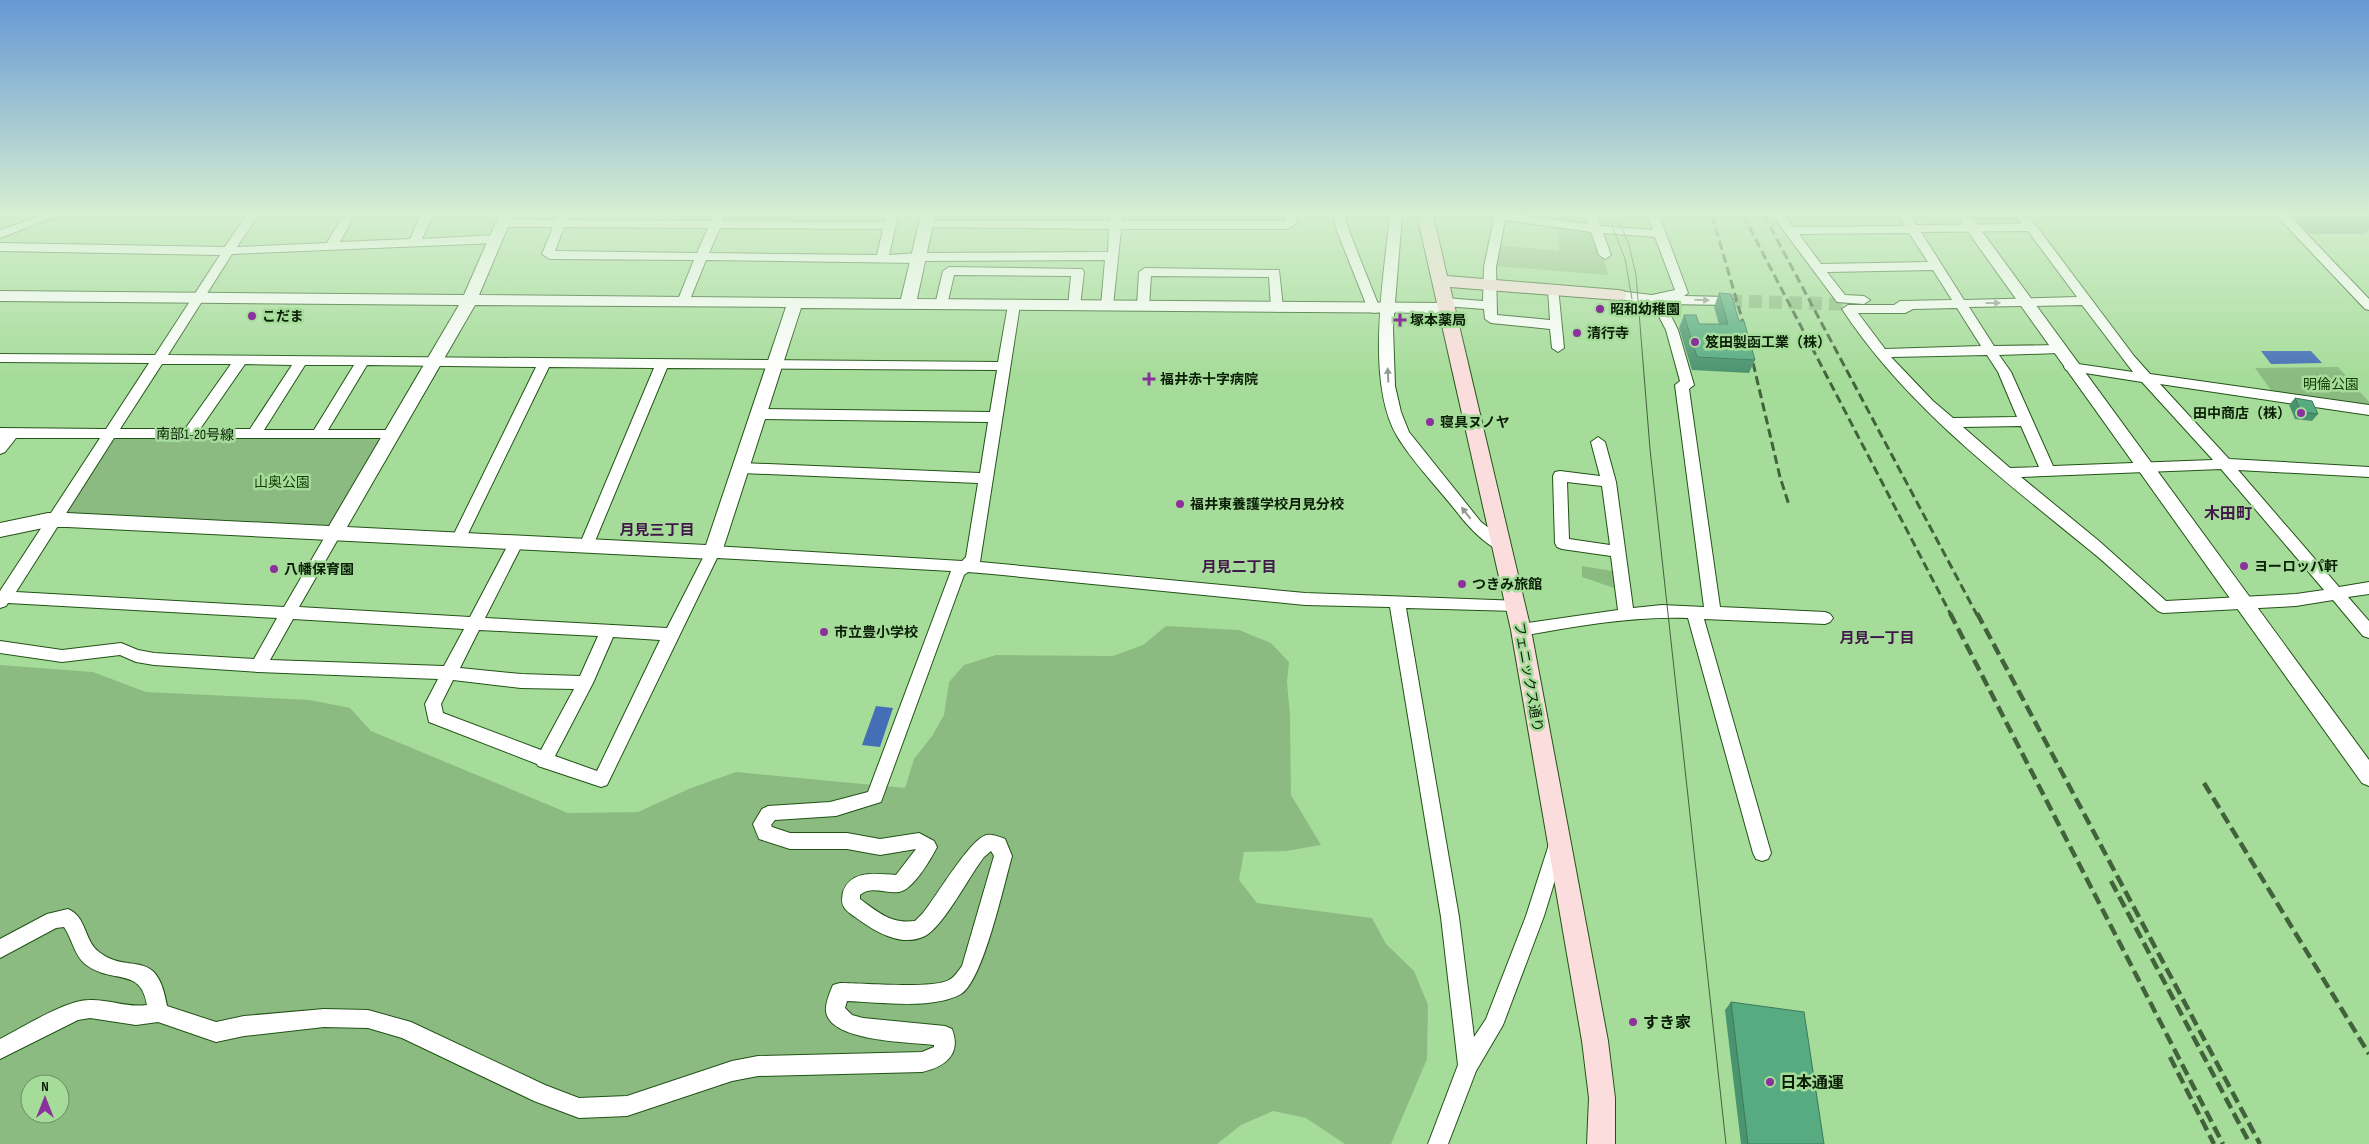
<svg xmlns="http://www.w3.org/2000/svg" width="2369" height="1144" font-family="'Sofia Sans Condensed','Noto Sans JP',sans-serif">
<style>
.green{fill:#8bbb81;fill-rule:evenodd}
.water{fill:#446fb6}
.lines{fill:none;stroke-linecap:round;stroke-linejoin:round}
.minor-tunnel{stroke:#87b67c;stroke-width:13;stroke-dasharray:13 7;stroke-linecap:butt}
.minor-casing{stroke:#225316;stroke-width:2}
.tertiary-casing{stroke:#225316;stroke-width:2}
.secondary-casing{stroke:#225316;stroke-width:2}
.minor{fill:#fff;fill-rule:evenodd}
.tertiary{fill:#fff;fill-rule:evenodd}
.secondary{fill:#fcdddd;fill-rule:evenodd}
.tram{stroke:#41623a;stroke-width:1}
.rail-far1{stroke:#41623a;stroke-width:3;stroke-dasharray:9 4.5;stroke-linecap:butt}
.rail{stroke:#41623a;stroke-width:4.5;stroke-dasharray:12 5.5;stroke-linecap:butt}
.wall{fill:#4a936f}
.building{fill:#56ab81;stroke:#3c785a}
.oneway{fill:#919a8f}
.poi-dot{fill:#8a319d;stroke:#a6dc9a;stroke-width:2}
.labels{text-anchor:middle;stroke-width:5;stroke-linejoin:round;paint-order:stroke}
.poi-label{font-size:14px;font-weight:bold;fill:#0a1f06;stroke:#a6dc9a;text-anchor:start}
.park-label{font-size:14px;fill:#123c08;stroke:#a6dc9a}
.street-label{font-size:14px;fill:#0a1f06;stroke:#a6dc9a}
.neighbourhood-label{font-size:15px;font-weight:bold;fill:#41164a;stroke:#a6dc9a}
.quarter-label{font-size:16px;font-weight:bold;fill:#41164a;stroke:#a6dc9a}
.near-poi-label{font-size:16px;font-weight:bold;fill:#0a1f06;stroke:#a6dc9a;text-anchor:start}
</style>
<rect width="100%" height="100%" fill="#a6dc9a"/>
<path class="green" d="M724 215H791L788 222H729L722 218Z
M1973 215H2018L2026 226H1980Z
M1558 226 1596 230 1608 275 1495 266 1496 245 1559 251Z
M2338 367 2369 402V407L2273 393 2255 368Z
M119 437 378 439 381 442 333 524 326 528 69 515 67 512 112 440Z
M1582 566 1618 572 1620 590 1582 577Z
M1166 626 1239 630 1271 643 1289 662 1287 682 1290 716 1291 795 1321 845 1286 851 1244 852 1239 880 1257 903 1372 918 1386 944 1414 971 1428 1005 1427 1059 1391 1144H1345L1306 1118 1273 1111 1241 1125 1217 1144H0V665L93 672 146 692 310 700 350 708 371 731 568 813 638 812 691 788 736 772 905 788 914 759 932 736 944 715 949 682 964 665 996 655 1113 656 1143 645ZM30 1084H60V1114H30Z"/>
<path class="water" d="M2261 351H2311L2322 363 2271 364Z
M876 706 893 708 880 747 862 745Z"/>
<g class="lines">
<path class="minor-tunnel" d="M1729 301 1843 304"/>
<g class="minor-casing">
<path id="minor" d="M43 215H60L0 238V230Z
M246 215H258L237 247 327 243 343 215H355L340 242 410 239 421 215H433L422 239 496 235 502 239 496 243 232 254 168 355 998 362 1008 305 1014 301 1020 305 980 562 1305 593 1521 601 1524 605 1521 609 1516 611 1406 608 1459 917 1474 1037 1486 1019 1526 916 1551 838 1557 836 1563 838 1566 844 1544 916 1503 1025 1476 1071 1448 1144H1428L1458 1065 1441 917 1390 607 1305 605 992 574 968 572 964 575 881 802 836 816 775 820 771 825 772 827 790 833H847L880 839 919 833 934 841 937 847C931 859 913 890 899 892 886 894 871 885 860 895V899C879 913 891 924 915 921L923 913C935 899 971 837 987 835 992 834 1000 837 1005 839L1012 856C1004 884 983 981 961 994 933 1010 879 1002 847 1001L845 1008 852 1015 863 1018 945 1026 952 1029C962 1055 944 1067 922 1072L758 1076 732 1081 627 1116 579 1118 534 1101 402 1038 368 1028 324 1027 244 1036 216 1042 158 1022 136 1025 90 1018 78 1020 0 1059V1039C22 1028 65 1000 89 1000 109 999 127 1008 147 1005 141 966 112 985 85 964 74 955 72 938 64 927L56 928 0 958V939L47 914 68 909C87 917 84 941 99 952 130 976 157 945 167 1006L216 1022 244 1016 324 1009 368 1010 411 1022 545 1085 579 1098 627 1096 732 1061 758 1056 922 1052 934 1047V1045C911 1042 829 1042 826 1011 825 1004 830 992 833 985L840 983C862 983 933 989 949 980 955 977 958 971 962 966L994 856 991 851 984 857C969 876 944 926 925 936 901 948 874 931 855 917 851 914 846 911 844 907 841 903 842 897 843 892 851 869 877 874 896 875L916 849 880 855 847 849H790L759 839 753 824 762 809 768 806 830 802 868 792 951 571 717 558 607 785 601 787 538 766 537 764 429 722 425 704 438 679 258 672 154 665 136 662 120 655 62 662 0 653V641L62 650 121 643 138 650 154 653 254 659 277 618 8 603 6 606 0 608V591L100 438H16L5 452 0 454V428L106 429 149 363 0 362V354L155 355 220 255 0 251V243L225 247ZM162 364H231L185 429H120ZM245 364 292 365 250 429H200ZM305 365H354L314 430H264ZM367 365 536 367 451 540 453 544H463L465 540 549 367 654 368 579 546 581 550H591L593 546 667 368 997 370 990 412 760 409 753 414 760 419 988 422 980 473 742 463 737 464 735 468 737 472 742 473 978 483 966 557 962 561 713 546 708 548 667 628 485 618 523 543 521 539H511L470 617 299 607 342 532 340 528H330L284 607 16 592 114 438H396L398 435 391 430H328ZM293 619 464 629 444 666 270 660ZM479 630 598 636 580 676 521 674 460 668ZM613 637 660 640 597 771 555 756 593 683ZM453 680 521 688 574 689 541 750 443 713 441 704Z
M557 215H569L567 220 711 221 714 216 720 215 724 218 722 221 884 222 886 215H898L889 255 918 253 1108 252 1109 229 922 227 920 225 926 221H1110V215H1122V221H1285V215H1297V223L1288 229H1121L1113 306 1107 310 1101 306 1105 260 923 261 918 263 706 260 689 302 683 306 677 302 694 260 550 259 542 254 553 227H503L497 223 503 219 555 220ZM564 227 708 228 697 253 555 251ZM720 228 883 229 877 255 709 253Z
M1333 215H1345L1349 231 1380 309 1378 312 1374 313 1368 309 1337 231Z
M1390 215H1402L1393 328 1395 386 1401 412 1409 432 1481 522 1507 542 1509 546 1507 550C1493 554 1469 527 1460 516 1441 491 1413 463 1397 436 1365 381 1384 276 1390 215Z
M1487 215H1519L1588 224 1585 215H1597L1601 226 1653 230 1647 215H1659L1688 293 1684 296 1729 297 1735 301 1729 305 1665 304 1678 330 1694 385 1689 389 1720 607 1825 612 1830 614 1833 618 1830 622 1825 624 1704 619 1771 853 1768 859 1762 861 1756 859 1753 853 1688 618C1633 616 1576 626 1521 636L1516 634 1513 630 1516 626 1521 624 1618 610 1611 556 1562 549 1557 547 1555 543 1553 476 1555 472 1560 471 1600 476 1591 442 1598 437 1605 442 1616 482 1633 608 1662 605 1704 607 1675 385 1680 381 1666 330 1652 303 1618 299 1612 295 1618 291 1652 295 1675 290 1655 237 1603 233 1611 255 1605 259 1599 255 1591 232 1505 220 1496 267 1497 315 1550 320 1548 290 1554 286 1558 287 1564 348 1558 352 1552 348 1550 329 1491 323 1485 319 1484 309 1445 306 1439 302 1445 298 1483 301 1484 267 1494 219ZM1567 482 1602 486 1610 545 1569 539Z
M1772 215H1784L1793 227 1905 226 1898 215H1910L1916 225 2022 224 2016 215H2028L2134 356 2150 374 2369 405V415L2160 384 2229 459 2369 467V477L2238 470 2339 587 2369 582V594L2348 597 2369 621V638L2363 636 2333 600 2296 606 2163 613 2158 611C2134 590 2112 568 2087 548 1999 476 1905 405 1842 309L1848 305H1894L1900 301 1952 300 1933 270 1827 272 1845 295 1864 296 1870 300 1864 304 1837 302ZM2028 231 2077 297 1964 300 1921 232ZM1909 233 1928 262 1821 264 1799 234ZM2082 305 2133 372 2071 363 2064 367 2066 370 2142 382 2213 460 2053 466 2011 372 1999 355 2058 353 2064 349 2058 345 1994 346 1969 307ZM1957 308 1981 346 1885 349 1858 313H1905L1913 309ZM1987 355 1998 372 2017 417 1953 418 1933 401 1891 357ZM2021 426 2039 467 2010 468 1963 427ZM2221 469 2324 590 2296 594 2166 601 2099 541 2021 477Z
M2276 215H2289L2369 299V310L2365 309Z
M949 267 1082 269 1084 272 1080 306 1074 310 1068 306 1071 276 954 275 947 305 945 308H937L935 305 943 271Z
M1145 268 1279 270 1283 308 1277 312 1271 308 1269 277 1151 276 1149 306 1147 309H1139L1137 306 1139 272Z"/>
</g>
<g class="tertiary-casing">
<path id="tertiary" d="M499 215H513L479 295 901 299 921 215H935L917 299 1446 303 1452 304 1454 308 1452 312 1446 313 801 308 722 552 720 557 713 559 67 527H48L0 537V523L48 513H67L329 526 459 305 0 301V291L464 295ZM475 305 786 307 706 545 347 527Z
M1956 215H1970L2369 760V786L2362 783Z"/>
</g>
<g class="secondary-casing">
<path id="secondary" d="M1417 215H1433L1447 276 1618 290 1624 291 1626 295 1624 299 1618 300 1450 287 1531 630 1608 1041 1615 1098V1144H1587L1589 1098 1582 1041 1511 630Z"/>
</g>
<use href="#minor" class="minor"/>
<use href="#tertiary" class="tertiary"/>
<use href="#secondary" class="secondary"/>
<path class="tram" d="M1608 215 1625 259 1632 299
M1616 215 1629 245 1636 275 1650 449 1726 1144"/>
<path class="rail-far1" d="M1712 215 1746 333
M1743 215 1951 615
M1764 215 1977 615
M1750 350 1780 477 1789 505"/>
<path class="rail" d="M1950 613 2223 1144
M1977 613 2260 1144
M2204 783 2369 1054
M2111 881 2250 1144
M2170 1057 2214 1144"/>
</g>
<path class="wall" d="M2292 215H2369V229L2365 234H2310Z
M1719 293 1739 321 1755 360 1749 373 1692 370 1679 328 1684 315 1699 324H1719L1714 307Z
M2295 398 2318 414 2312 421 2295 419 2289 405Z
M1731 1002 1824 1144H1741L1725 1010Z"/>
<path class="building" d="M2314 215H2369V221H2320Z
M1719 293 1731 294 1739 321H1744L1755 360 1697 357 1684 315H1696L1699 324H1728Z
M2295 398 2312 401 2318 414 2301 412Z
M1731 1002 1804 1012 1824 1144H1748Z"/>
<defs><path id="oneway-solid" d="M-6-.8H1V-3.2L6.5 0L1 3.2V.8H-6Z" transform="scale(1.25)"/></defs>
<g class="oneway">
<use href="#oneway-solid" transform="translate(1702 300) rotate(1)"/>
<use href="#oneway-solid" transform="translate(1993 303)"/>
<use href="#oneway-solid" transform="translate(1388 375) rotate(-93)"/>
<use href="#oneway-solid" transform="translate(1466 513) rotate(-128)"/>
</g>
<linearGradient id="sky" x2="0" y2="1"><stop stop-color="#6698d4"/><stop offset="0.57" stop-color="#d7efd2"/><stop offset="1" stop-color="#d7efd2" stop-opacity="0"/></linearGradient>
<rect width="2369" height="375" fill="url(#sky)"/>
<g class="poi-dot">
<circle cx="1600" cy="309" r="5"/>
<circle cx="252" cy="316" r="5"/>
<path d="M1397.5 312.5h5v5h5v5h-5v5h-5v-5h-5v-5h5z"/>
<circle cx="1577" cy="333" r="5"/>
<circle cx="1695" cy="342" r="5"/>
<path d="M1146.5 371.5h5v5h5v5h-5v5h-5v-5h-5v-5h5z"/>
<circle cx="2301" cy="413" r="5"/>
<circle cx="1430" cy="422" r="5"/>
<circle cx="1180" cy="504" r="5"/>
<circle cx="2244" cy="566" r="5"/>
<circle cx="274" cy="569" r="5"/>
<circle cx="1462" cy="584" r="5"/>
<circle cx="824" cy="632" r="5"/>
<circle cx="1633" cy="1022" r="5"/>
<circle cx="1770" cy="1082" r="5"/>
</g>
<g class="labels">
<g class="poi-label">
<text x="1610" y="314">昭和幼稚園</text>
<text x="262" y="321">こだま</text>
<text x="1410" y="325">塚本薬局</text>
<text x="1587" y="338">清行寺</text>
<text x="1705" y="347">笈田製函工業（株）</text>
<text x="1160" y="384">福井赤十字病院</text>
<text x="2291" y="418" text-anchor="end">田中商店（株）</text>
<text x="1440" y="427">寝具ヌノヤ</text>
<text x="1190" y="509">福井東養護学校月見分校</text>
<text x="2254" y="571">ヨーロッパ軒</text>
<text x="284" y="574">八幡保育園</text>
<text x="1472" y="589">つきみ旅館</text>
<text x="834" y="637">市立豊小学校</text>
</g>
<g class="park-label">
<text x="2331" y="389">明倫公園</text>
<text x="282" y="487">山奥公園</text>
</g>
<g class="street-label">
<text transform="translate(195 434) rotate(1)" y="5">南部1-20号線</text>
<text transform="translate(1529 677) rotate(80)" y="5">フェニックス通り</text>
</g>
<g class="neighbourhood-label">
<text x="657" y="535">月見三丁目</text>
<text x="1239" y="572">月見二丁目</text>
<text x="1877" y="643">月見一丁目</text>
</g>
<g class="quarter-label">
<text x="2228" y="519">木田町</text>
</g>
<g class="near-poi-label">
<text x="1643" y="1028">すき家</text>
<text x="1780" y="1088">日本通運</text>
</g>
</g>
<g transform="translate(45 1099)"><circle r="24" fill="#a6dc9a" stroke="#68905f"/>
<path d="M0-4L9 19L0 12L-9 19Z" fill="#8a319d"/>
<text y="-8" font-size="14" font-weight="bold" text-anchor="middle" fill="#0a1f06">N</text>
</g>
</svg>
